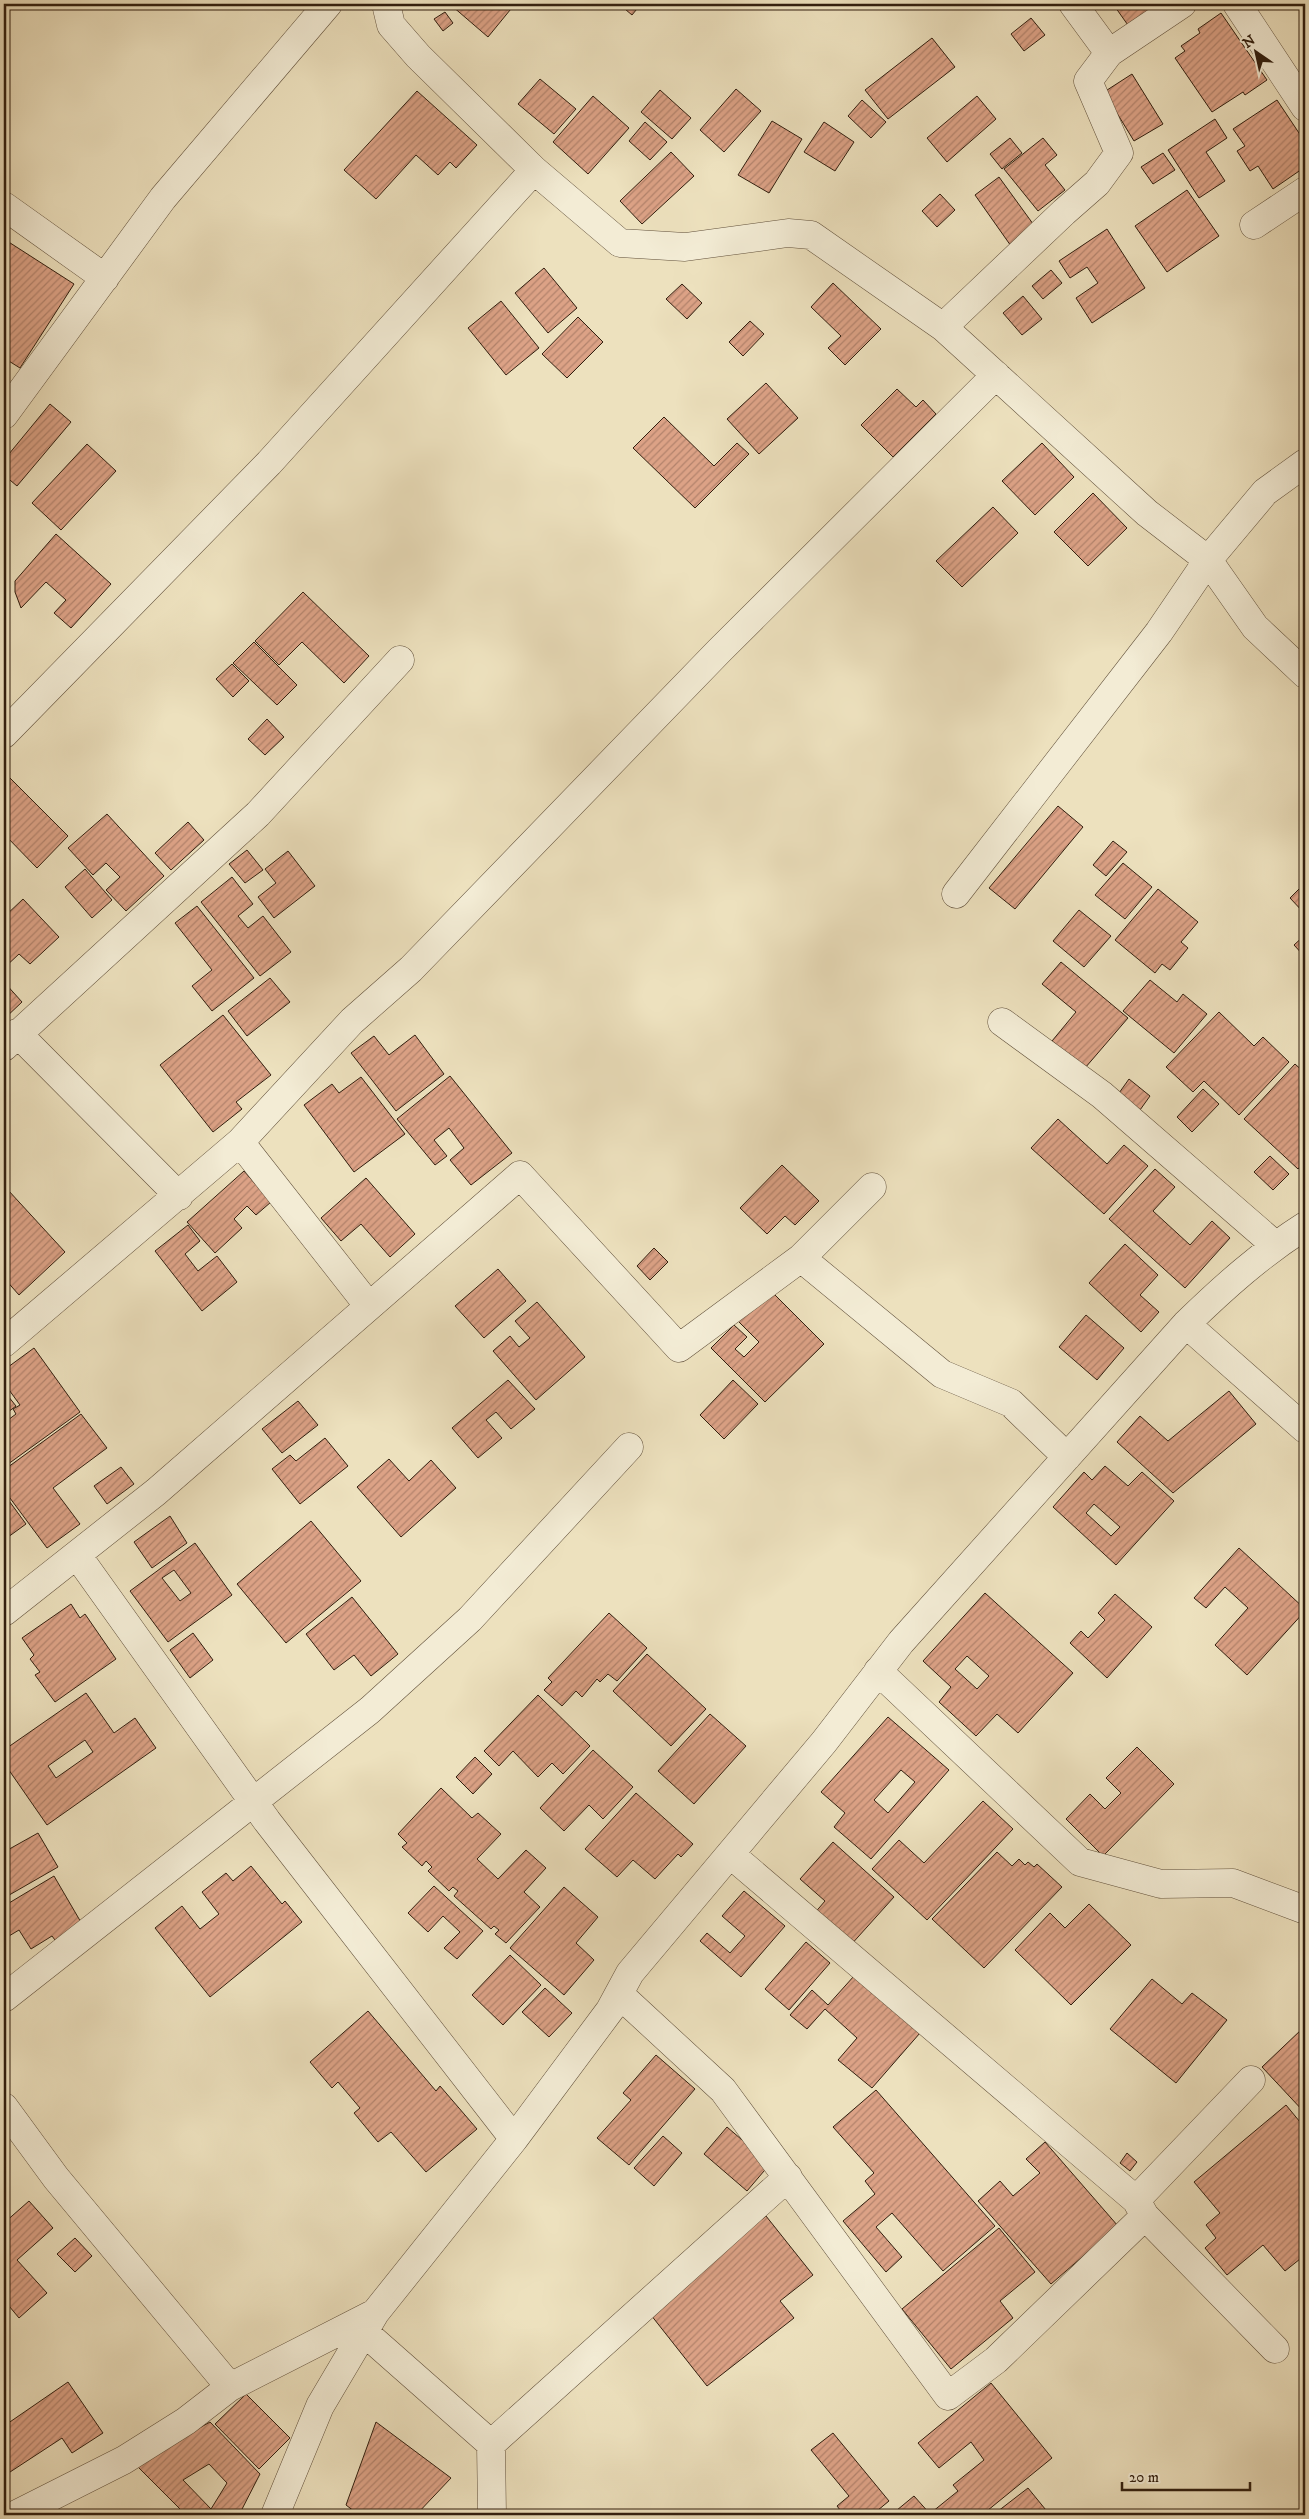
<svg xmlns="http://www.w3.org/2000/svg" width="1309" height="2519" font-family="'IM FELL DW Pica',serif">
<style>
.building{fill:url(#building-hatch);stroke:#321f0f;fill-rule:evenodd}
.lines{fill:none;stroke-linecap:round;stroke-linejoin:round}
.minor-casing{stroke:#61503b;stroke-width:29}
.minor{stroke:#f3ecd5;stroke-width:28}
</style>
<defs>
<pattern id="building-hatch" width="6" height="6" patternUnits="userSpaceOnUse" patternTransform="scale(1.25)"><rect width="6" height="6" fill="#dca286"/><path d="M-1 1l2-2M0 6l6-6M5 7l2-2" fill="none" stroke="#b3836c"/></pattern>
</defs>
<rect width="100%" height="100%" fill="#ede1be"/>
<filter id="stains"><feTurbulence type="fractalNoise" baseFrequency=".004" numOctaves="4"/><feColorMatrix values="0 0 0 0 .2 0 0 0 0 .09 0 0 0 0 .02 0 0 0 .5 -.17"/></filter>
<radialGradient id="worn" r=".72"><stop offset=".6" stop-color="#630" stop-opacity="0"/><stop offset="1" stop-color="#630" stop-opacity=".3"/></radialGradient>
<path class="building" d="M454 4H515L488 37 452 6Z
M619 4H641L632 15Z
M1113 4H1157L1159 6 1130 28Z
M445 12 453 23 443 31 434 19Z
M1221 13 1267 80 1245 95 1243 92 1212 112 1175 58 1185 51 1181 46 1200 33 1198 29Z
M1031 18 1045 35 1024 51 1011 34Z
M932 38 955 67 888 119 865 90Z
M1132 74 1163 124 1134 141 1104 92Z
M540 79 576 109 554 134 518 104Z
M736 89 761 111 724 152 700 130Z
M660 90 691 118 672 139 641 112Z
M417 91 477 145 456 168 450 162 438 175 416 155 376 199 344 170Z
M593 96 629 128 588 174 553 142Z
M977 96 996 119 947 162 927 138Z
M862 100 886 122 871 138 848 116Z
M1277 100 1305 142V167L1273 189 1258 166 1250 171 1237 151 1245 146 1233 129Z
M1215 119 1227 138 1206 152 1225 181 1199 198 1168 150Z
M772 121 802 139 769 193 738 175Z
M645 122 667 142 650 160 629 141Z
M824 122 854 142 835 171 804 152Z
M1010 138 1022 153 1002 169 990 154Z
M1043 138 1057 155 1045 165 1065 190 1038 211 1004 169Z
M671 152 694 176 642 224 620 201Z
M1163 153 1175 170 1153 184 1141 167Z
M999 177 1036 228 1011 246 975 195Z
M1187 190 1219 236 1167 272 1135 226Z
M940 194 955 210 937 227 922 211Z
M1107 229 1145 288 1092 323 1076 298 1098 283 1087 267 1070 278 1059 261Z
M4 239 74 284 20 368 4 358Z
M544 268 577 308 548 333 515 293Z
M1051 270 1062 283 1043 299 1032 286Z
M833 283 881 329 845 365 828 348 841 336 811 307Z
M682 284 702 303 687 319 666 299Z
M1023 296 1042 319 1022 335 1003 313Z
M501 301 539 348 506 375 468 328Z
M578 317 603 342 567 378 542 354Z
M750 321 764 334 743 356 729 342Z
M766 383 798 418 759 454 727 419Z
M897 389 916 407 923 400 936 414 893 457 861 425Z
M50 404 71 422 17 486 4 475V460Z
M664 417 714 466 737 443 749 454 695 508 633 448Z
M1042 443 1074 477 1035 515 1002 481Z
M87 444 116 471 61 530 32 503Z
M1093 493 1127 528 1088 566 1054 532Z
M993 507 1018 533 962 587 936 561Z
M56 534 111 584 71 628 54 613 66 600 46 582 21 608 15 592V581Z
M303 592 369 656 344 683 302 642 279 665 255 641Z
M254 642 297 685 277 705 233 663Z
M232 664 249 681 233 697 216 679Z
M267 719 284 737 265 755 248 739Z
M4 772 68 836 37 868 4 834Z
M1058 806 1083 827 1015 909 989 888Z
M107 814 164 876 126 911 106 890 120 877 106 863 93 875 68 848Z
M188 822 204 840 171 870 155 853Z
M1113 841 1127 852 1106 876 1093 865Z
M247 850 263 870 245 883 229 864Z
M288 851 315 886 274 918 258 897 276 883 265 869Z
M1123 863 1152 887 1125 919 1095 895Z
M85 869 112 900 92 918 65 887Z
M232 877 253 904 238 916 248 928 263 916 291 952 260 976 201 902Z
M1305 883V914L1290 898Z
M1158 889 1198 922 1181 942 1188 948 1170 970 1162 964 1155 973 1115 940Z
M23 899 59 937 30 964 19 954 4 968V917Z
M197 906 254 978 212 1011 192 986 212 970 175 923Z
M1079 910 1111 936 1084 967 1053 941Z
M1305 935V957L1294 945Z
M1061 962 1128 1018 1085 1068 1052 1041 1076 1012 1042 984Z
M270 978 290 1002 247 1036 228 1011Z
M1150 980 1177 1002 1183 994 1207 1014 1174 1053 1123 1011Z
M4 982 22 1002 4 1019Z
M1219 1012 1254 1046 1263 1037 1289 1062 1239 1115 1204 1081 1193 1092 1166 1067Z
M223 1015 271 1075 236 1102 242 1109 213 1132 160 1065Z
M415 1035 444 1074 396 1111 351 1053 374 1036 389 1055Z
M1295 1064 1305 1073V1161L1298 1169 1244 1119Z
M450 1076 512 1153 471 1185 450 1160 464 1148 449 1128 434 1140 447 1156 435 1165 397 1119Z
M361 1077 405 1134 354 1172 304 1105 332 1084 339 1093Z
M1129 1079 1150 1096 1140 1110 1119 1093Z
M1203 1089 1219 1104 1192 1132 1177 1117Z
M1058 1119 1107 1164 1124 1145 1148 1166 1104 1214 1031 1148Z
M1270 1156 1289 1174 1273 1190 1254 1172Z
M782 1165 819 1201 795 1225 785 1216 767 1234 740 1208Z
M1155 1169 1175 1187 1153 1211 1190 1245 1212 1221 1230 1238 1185 1288 1109 1219Z
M244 1171 271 1202 256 1215 247 1206 234 1219 242 1228 215 1253 187 1222Z
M366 1178 415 1234 390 1257 361 1224 341 1241 321 1218Z
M8 1190 65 1252 19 1295 4 1278V1193Z
M188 1225 200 1241 185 1254 198 1271 217 1256 237 1282 202 1311 155 1251Z
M1125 1244 1158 1275 1140 1295 1159 1312 1141 1332 1089 1283Z
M654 1248 668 1262 650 1280 637 1266Z
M498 1269 526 1301 484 1338 455 1306Z
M770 1290 824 1344 765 1402 711 1348 734 1325 747 1337 735 1349 744 1357 759 1342 738 1321Z
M537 1302 585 1357 536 1400 493 1351 510 1336 519 1347 530 1338 515 1321Z
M1086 1315 1124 1348 1097 1380 1059 1347Z
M34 1348 80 1412 4 1467V1423L16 1414 13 1409 20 1405 4 1383V1370Z
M508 1380 535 1409 511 1429 496 1412 486 1420 502 1438 478 1458 452 1428Z
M733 1380 758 1404 724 1439 700 1415Z
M4 1386 6 1389 4 1391 16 1406 4 1415Z
M1229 1391 1256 1424 1173 1493 1117 1442 1140 1416 1168 1441Z
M298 1401 318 1425 282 1453 262 1429Z
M81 1414 107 1448 53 1488 80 1524 47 1548 4 1490V1470Z
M325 1438 348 1466 300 1504 272 1469 290 1455 296 1461Z
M389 1459 409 1481 431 1460 456 1488 401 1537 357 1487Z
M1105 1466 1128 1486 1142 1472 1174 1501 1116 1565 1053 1507 1084 1472 1092 1480ZM1094 1504 1120 1527 1111 1536 1086 1513Z
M121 1467 134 1484 107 1504 94 1486Z
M4 1494 26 1524 4 1540Z
M170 1516 187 1543 152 1568 134 1542Z
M311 1521 361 1581 286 1643 237 1584Z
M195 1543 232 1595 168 1642 130 1591ZM174 1570 191 1593 180 1601 162 1578Z
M1239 1548 1305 1609V1611L1247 1675 1215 1645 1248 1608 1225 1587 1206 1608 1194 1598Z
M985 1593 1073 1673 1018 1733 997 1714 976 1736 939 1702 951 1687 923 1661ZM967 1656 989 1676 977 1689 955 1669Z
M1115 1594 1152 1627 1107 1678 1070 1643 1081 1631 1088 1638 1105 1620 1098 1613Z
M352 1597 398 1654 371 1676 354 1655 334 1670 306 1634Z
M71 1604 80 1618 85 1614 116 1659 55 1702 35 1675 40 1672 30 1659 34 1655 22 1638Z
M609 1613 647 1648 617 1681 608 1674 600 1682 597 1679 582 1697 576 1691 562 1706 544 1690 552 1682 548 1678Z
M193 1633 213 1660 190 1678 170 1650Z
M647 1654 706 1709 671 1746 613 1691Z
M86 1693 114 1733 135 1718 156 1748 47 1825 4 1763V1750ZM85 1740 93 1752 56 1778 48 1766Z
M538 1695 590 1746 563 1774 552 1763 538 1777 513 1751 499 1766 484 1751Z
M710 1714 746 1746 694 1804 658 1771Z
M888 1717 949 1770 871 1859 834 1827 845 1813 821 1792ZM901 1770 915 1782 888 1813 874 1800Z
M1137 1747 1174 1784 1103 1856 1066 1819 1090 1794 1105 1809 1121 1793 1106 1778Z
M593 1750 633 1787 603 1819 589 1805 564 1831 540 1808Z
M475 1757 492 1774 473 1794 456 1777Z
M441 1788 472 1818 478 1813 501 1834 477 1859 498 1879 526 1850 546 1868 524 1892 540 1907 506 1943 495 1934 499 1930 494 1926 491 1929 454 1896 458 1891 453 1887 449 1891 428 1871 432 1867 426 1861 422 1866 402 1847 407 1843 398 1834Z
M636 1793 693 1844 681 1857 678 1854 655 1879 633 1860 617 1877 585 1849Z
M983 1801 1013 1829 927 1920 872 1869 899 1840 924 1863Z
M38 1833 58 1867 4 1898V1852Z
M833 1842 894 1897 849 1947 813 1915 825 1901 800 1879Z
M997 1852 1012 1866 1019 1859 1025 1865 1028 1862 1034 1867 1037 1864 1062 1887 984 1968 932 1919Z
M251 1866 282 1904 285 1901 302 1922 210 1997 155 1928 182 1906 200 1929 219 1914 202 1892 226 1873 233 1881Z
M54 1876 82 1924 55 1940 52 1936 31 1949 19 1930 9 1936 4 1927V1906Z
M434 1886 483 1931 457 1959 444 1948 460 1932 443 1916 428 1932 408 1913Z
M564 1887 598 1917 576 1943 594 1960 564 1995 510 1948Z
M744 1891 785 1926 741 1977 700 1941 707 1933 730 1953 745 1936 722 1916Z
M1089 1904 1131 1945 1071 2005 1015 1950 1050 1913 1065 1928Z
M806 1942 830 1963 789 2010 765 1989Z
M510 1955 541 1985 503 2025 472 1995Z
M854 1976 920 2033 872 2088 838 2060 857 2038 825 2009 807 2029 790 2015 812 1990 828 2005Z
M1152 1979 1182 2004 1192 1993 1227 2020 1176 2083 1110 2029Z
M545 1988 572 2013 549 2037 522 2012Z
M368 2011 436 2091 440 2086 477 2129 426 2172 391 2132 378 2142 354 2113 360 2108 338 2082 332 2088 310 2062Z
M1302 2029 1305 2033V2090L1301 2094 1305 2099V2113L1262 2067Z
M656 2055 695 2089 629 2165 597 2138 631 2100 623 2093Z
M876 2090 995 2226 943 2271 892 2213 876 2227 902 2257 886 2272 843 2221 875 2194 865 2181 874 2173 833 2127Z
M1286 2105 1305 2128V2255L1285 2271 1263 2245 1227 2275 1205 2248 1216 2238 1206 2225 1220 2213 1194 2182Z
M727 2127 770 2164 747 2191 704 2154Z
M663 2136 682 2153 654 2186 634 2168Z
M1045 2142 1118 2226 1051 2284 978 2201 1000 2181 1013 2196 1040 2173 1026 2159Z
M1127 2153 1137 2162 1130 2171 1120 2163Z
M29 2201 53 2228 17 2260 47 2293 19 2318 4 2300V2223Z
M766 2216 813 2275 780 2301 794 2318 707 2386 647 2310Z
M999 2228 1035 2272 1000 2301 1013 2318 951 2369 902 2309Z
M75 2238 92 2256 75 2272 57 2254Z
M68 2382 103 2433 72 2453 62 2438 7 2474 4 2469V2426Z
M991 2383 1052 2458 982 2515H935L932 2512 958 2491 953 2485 984 2460 971 2442 939 2468 918 2443Z
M246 2394 290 2438 259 2469 215 2424Z
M210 2422 260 2474 239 2515H186L135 2464ZM209 2464 227 2483 211 2509 183 2480Z
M376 2422 451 2478 416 2515H359L346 2505Z
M833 2433 889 2501 872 2515H844L837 2506 849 2496 811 2450Z
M1028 2488 1050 2515H993Z
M914 2496 931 2515H891Z"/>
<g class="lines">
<g class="minor-casing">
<path id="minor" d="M386 4 391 25 418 56 534 170 620 243 685 247 788 233 811 235 943 327 1147 513 1208 560 1255 627 1305 674
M1073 4 1109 53
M1237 4 1305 107
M4 206 105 278
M1254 225 1305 191
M943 327 1064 212 1097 183 1119 153 1088 81 1109 53 1182 4
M4 415 163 198 328 4
M4 734 269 463 534 170
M956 894 1159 632 1208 560 1265 492 1305 463
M1002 1022 1102 1095 1275 1245
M17 1033 179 1196
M4 1047 258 814 400 660
M240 1142 368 1305
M801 1258 942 1374 1011 1403 1067 1457
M1186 1324 1305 1429
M4 1343 240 1142 352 1021 411 969 719 651 996 375
M77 1555 267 1821 514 2139
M4 1612 156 1492 520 1175 679 1348 801 1258 872 1187
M878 1671 1080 1862 1161 1884 1233 1883 1305 1910
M619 1994 723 2090 948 2396 996 2360 1145 2216 1136 2200 730 1854
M4 1998 370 1710 470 1619 629 1447
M4 2107 56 2178 230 2387
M1136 2200 1251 2080
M1145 2216 1275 2349
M364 2332 491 2444 492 2515
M491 2444 788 2177
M15 2515 124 2460 186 2421 230 2387 375 2313
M275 2515 320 2406 375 2313 514 2139 610 2010 630 1973 824 1742 901 1642 1186 1324C1224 1287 1261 1254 1305 1226"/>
</g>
<use href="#minor" class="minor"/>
</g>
<rect width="1309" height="2519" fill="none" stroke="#ede1be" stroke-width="20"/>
<rect x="5" y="5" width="1299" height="2509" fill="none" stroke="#321f0f" stroke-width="2.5"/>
<rect x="10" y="10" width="1289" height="2499" fill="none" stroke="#321f0f"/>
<g transform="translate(1256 52) rotate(326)" stroke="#f3ecd5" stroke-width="4" paint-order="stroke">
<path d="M0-4L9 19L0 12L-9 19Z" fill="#321f0f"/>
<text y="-8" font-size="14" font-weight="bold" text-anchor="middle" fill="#321f0f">N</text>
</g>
<path d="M1122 2482v8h128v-8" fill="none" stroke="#321f0f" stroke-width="2.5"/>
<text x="1129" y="2482" font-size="15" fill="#321f0f" stroke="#f3ecd5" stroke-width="4" paint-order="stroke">20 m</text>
<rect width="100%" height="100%" filter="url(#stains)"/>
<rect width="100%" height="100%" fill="url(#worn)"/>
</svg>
